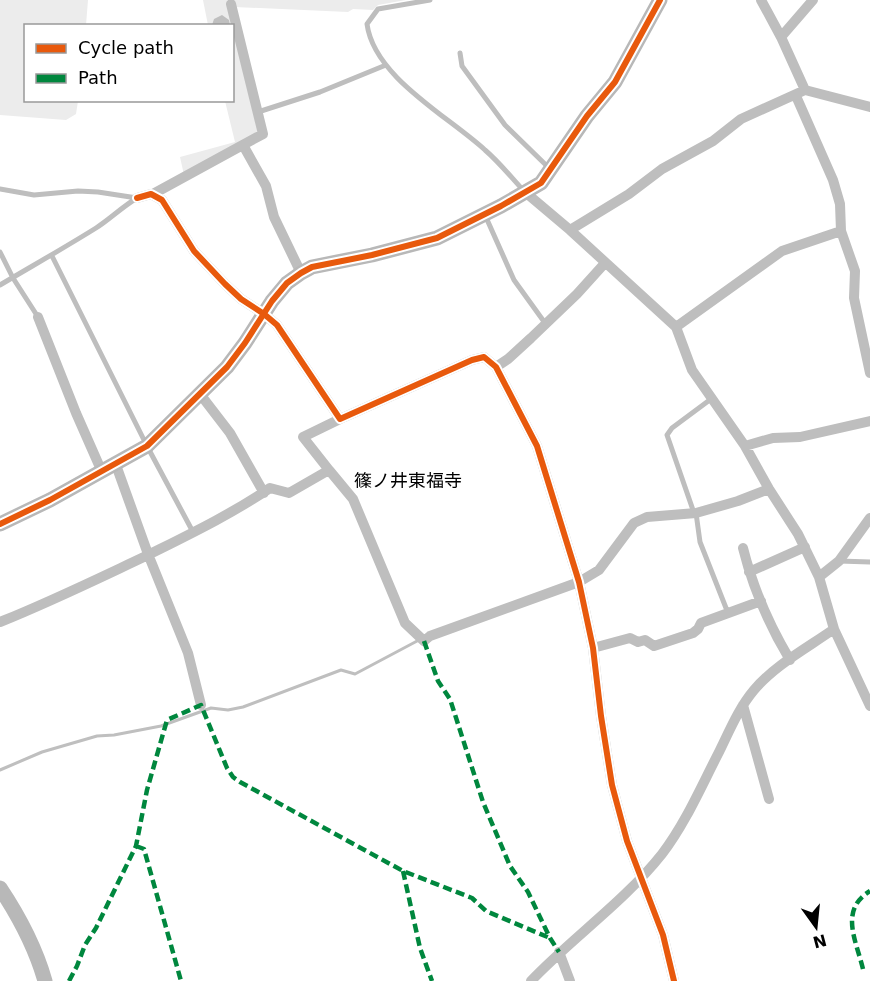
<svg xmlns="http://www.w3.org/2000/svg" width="870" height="981" font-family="'DejaVu Sans','Noto Sans JP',sans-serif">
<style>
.green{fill:#ececec}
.water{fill:#bfbfbf}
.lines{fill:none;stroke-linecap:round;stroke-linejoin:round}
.stream{stroke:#bfbfbf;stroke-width:3}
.lane{stroke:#bebebe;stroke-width:5}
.street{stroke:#bebebe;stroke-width:10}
.secondary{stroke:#b8b8b8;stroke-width:15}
.quiet{stroke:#00873e;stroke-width:4.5;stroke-dasharray:9 4.5;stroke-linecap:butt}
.cycleway-casing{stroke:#fff;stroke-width:10}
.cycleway{stroke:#e8590c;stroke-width:6}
.labels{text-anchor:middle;stroke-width:4.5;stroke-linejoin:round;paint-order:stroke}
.quarter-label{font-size:18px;fill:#000;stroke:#fff}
</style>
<rect width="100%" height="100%" fill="#fff"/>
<path class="green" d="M0 0H88L86 25 26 26V100L78 101 76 114 66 120 0 115Z
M203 0H227L259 133 184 175 180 157 235 142 225 101 232 100V26L208 25Z
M230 0H406L378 5 373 10 353 9 348 12 235 7Z"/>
<path class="water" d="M222 15 229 20 230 25H212L214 19Z"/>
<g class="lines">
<path class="stream" d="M0 770 42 752 97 736 114 735 161 726 211 708 228 710 243 707 341 670 355 674 419 640"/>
<path class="lane" d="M430 0 378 9 367 24C374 77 448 116 485 150 499 162 511 177 523 190
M460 53 462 66 505 125 549 168
M258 112 320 92 386 65
M0 189 34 195 78 191 98 192 137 198
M485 215 514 280 545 323
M0 252 13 278 38 317
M52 256 147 446 193 532
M0 285C32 266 64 248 96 228 110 219 122 207 137 198
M711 399 672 428 667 435 693 510 696 513 700 542 726 608 730 612
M839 561 870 562"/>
<path class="street" d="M761 0 781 37 805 90
M781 37 813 0
M796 96 833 180 840 204 841 231 855 271 854 298 870 373
M243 145 266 186 274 217 301 273
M525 192 570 230 676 327 692 370 745 446 769 489 798 534 819 577 834 629 870 706
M153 194 263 134 231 4
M137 198 151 194 162 200 194 251 225 284 241 299 264 314 277 325 340 419 472 360 484 357 496 367 537 446 579 582 593 648 601 716 612 785 627 841 663 935 674 981
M570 230 629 194 662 169 713 141 741 119 805 90 870 107
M38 317 76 413 102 472
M676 327 782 251 841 231
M496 367 508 359 531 338 577 294 605 263
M200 394 230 433 264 493
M745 446 773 438 800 437 870 421
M116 465 148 554 188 653 201 705
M329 470 353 499 405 623 424 641 430 636 579 582 599 570 634 523 647 517 696 513 738 501 769 489
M743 548C753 588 769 625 790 660
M749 572 805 547
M819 577 839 561 870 518
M0 622C50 602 97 579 146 556 188 535 230 515 270 488L289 493 329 470 303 437 340 419
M593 648 630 638 638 642 645 640 654 646 693 633 698 629 701 623 761 601
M743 705 769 799
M559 952 570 981
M531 981C573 937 624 902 662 854 685 824 701 787 718 754 729 732 738 709 754 690 775 665 807 648 834 629"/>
<path class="secondary" d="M0 524 50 500 147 446 227 367 245 343 272 301 287 283 301 273 312 267 372 255 437 238 501 206 541 183 587 116 615 82 660 0
M0 888C20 918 35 946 45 981"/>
<path class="quiet" d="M424 641 438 681 450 699 483 802 510 866 528 892 550 938 559 952
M136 846 144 849 181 981
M403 871 420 948 432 981
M863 969C856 940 839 910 870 891
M69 981 77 966 85 945 96 928 136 846 147 790 167 720 201 705 227 768 233 777 240 782 403 871 472 898 486 911 550 938"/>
<g class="cycleway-casing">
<path id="cycleway" d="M137 198 151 194 162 200 194 251 225 284 241 299 264 314 277 325 340 419 472 360 484 357 496 367 537 446 579 582 593 648 601 716 612 785 627 841 663 935 674 981
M0 524 50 500 147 446 227 367 245 343 272 301 287 283 301 273 312 267 372 255 437 238 501 206 541 183 587 116 615 82 660 0"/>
</g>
<use href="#cycleway" class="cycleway"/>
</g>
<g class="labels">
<g class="quarter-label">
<text x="408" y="487">篠ノ井東福寺</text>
</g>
</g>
<rect x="24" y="24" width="210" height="78" fill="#ffffff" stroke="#999999" stroke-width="1.5"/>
<rect x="36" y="44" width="30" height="9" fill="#e8590c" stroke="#999999" stroke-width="1.5"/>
<text x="78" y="54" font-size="18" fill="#000000">Cycle path</text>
<rect x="36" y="74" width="30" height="9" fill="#00873e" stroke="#999999" stroke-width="1.5"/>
<text x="78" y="84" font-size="18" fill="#000000">Path</text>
<g transform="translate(816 927) rotate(165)" stroke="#ffffff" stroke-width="4.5" paint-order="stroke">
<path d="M0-4.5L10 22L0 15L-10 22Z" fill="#000000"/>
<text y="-9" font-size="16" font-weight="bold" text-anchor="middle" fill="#000000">N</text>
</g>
</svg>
